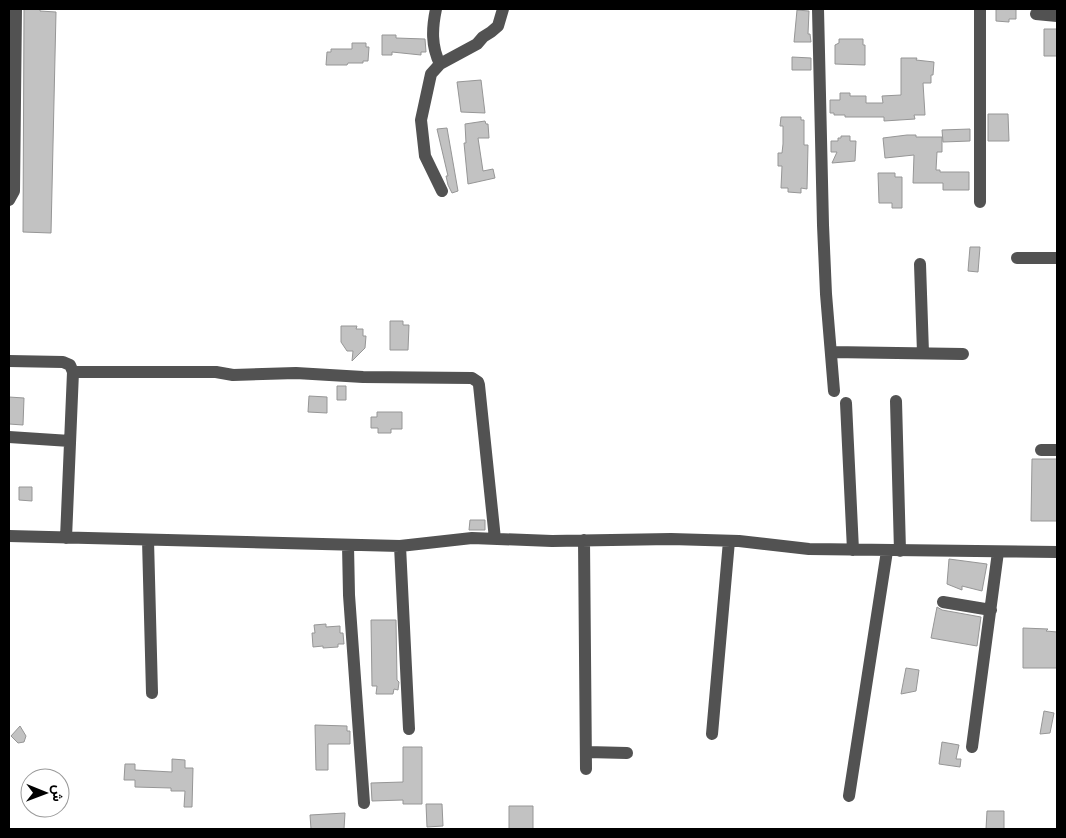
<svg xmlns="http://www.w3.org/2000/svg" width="1066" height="838" font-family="'Fira Sans',Vazirmatn,sans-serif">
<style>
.building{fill:#c2c2c2;stroke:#969696}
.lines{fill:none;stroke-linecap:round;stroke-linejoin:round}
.minor{stroke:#525252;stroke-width:12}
</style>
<rect width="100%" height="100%" fill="#fff"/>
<path class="building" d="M24 9H40V11L56 12 51 233 23 232Z
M996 9H1016V19H1009V22L996 21Z
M797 10 809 11 808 34H810L811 42H794Z
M1044 29H1057V56H1044Z
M382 35H396V38L425 39 426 52H421V55L392 52V55H382Z
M839 39H863V45H865V65L835 64V45L839 43Z
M352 43H366V47H369L368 61H363V63H348L347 65H326L327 52H331V49H352Z
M792 57 811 58V70H792Z
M901 58H917L916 60 934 62 933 75H931V83H923L925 115H914L915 119 884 121V117H845V115H834V113H830V100H840V93H850V96H866V103H883L882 96 901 95Z
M481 80 485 113 461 112 457 82Z
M988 114H1008L1009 141H988Z
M781 117H801V120H804V145H808L807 189 801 188V193L788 192V188H781L782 166H778V153H782L783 144V126H780Z
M485 121 486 124H488L489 138H478L483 171 493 169 495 178 468 184 464 143H466L465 124Z
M447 128 458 191 452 193 448 185 446 176H448L437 129Z
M970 129V141L943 142 942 130Z
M907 135H916V137H942V152H937L936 170H940V172H969V190H943V183H913L914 155 885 158 883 138Z
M841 136H850V141H856L855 161 832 163 837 152H831V141H838V138H841Z
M878 173H895V177H902V208H892V203H879Z
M970 247H980L978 272 968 271Z
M390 321H403V325H409L408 350H390Z
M341 326H357L356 329H363V336H366L365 348 352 361 353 351H347L341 342Z
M337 386H346V400H337Z
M309 396 327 397V413L308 412Z
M9 397 24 398 23 425 9 424Z
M377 412H402V429H391V433H378V428H371V417H377Z
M1032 459H1057V521H1031Z
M19 487H32V501L19 500Z
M470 520H485V530H469Z
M949 559 987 564 982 591 962 586V590L947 584Z
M937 607 942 610 981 617 977 646 931 638Z
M371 620H396L397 680 399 682 398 690 394 689 393 694H376L377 686H372Z
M326 624V627L340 626V633H343L344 644H338V647L323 648V646L313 647 312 633H315L314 625Z
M1023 628 1048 629 1046 631 1057 632V668H1023Z
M906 668 919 670 916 691 901 694Z
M1044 711 1054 713 1050 733 1040 734Z
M315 725 347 726V731H350V744H328V770H316Z
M20 726 26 736 24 742 18 743 11 736Z
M942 742 959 745 956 759H961L960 767 939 764Z
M403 747H422V804H403V800L372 801 371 783 403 782Z
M172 759 185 760V768H193L192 807H184L185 791H171V788L135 787V780H124L125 764H135V770L172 772Z
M426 804H442L443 826 427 827Z
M509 806H533V829H509Z
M987 811H1004V829H986Z
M345 813 344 829H311L310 815Z"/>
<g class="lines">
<path class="minor" d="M436 9C432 28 431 46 440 64
M818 9 823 225 826 294 834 391
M1036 14 1057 16
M442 191 425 156 421 120 431 74 440 64 477 44 483 37 491 32 498 26 503 9
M9 200 14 191 16 9
M980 202V9
M1017 258H1057
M920 264 923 353
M831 352 963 354
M9 361 63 362 70 365 73 372H216L233 375 296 373 363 377 472 378 478 382 479 385 495 539
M896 401 900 551
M846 403 853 550
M9 437 70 441
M1041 450H1057
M9 536 400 546 472 538 552 541 671 539 739 541 809 549 1057 552
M66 538 73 372
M148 540 152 693
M584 540 586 769
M348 545 349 595 364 803
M400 546 409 729
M943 602 991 610
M712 734 729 541
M972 747 998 552
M587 752 627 753
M849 796 887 551"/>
</g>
<rect width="1066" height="838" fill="none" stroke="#000000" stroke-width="20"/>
<g transform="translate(45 793) rotate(91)"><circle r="24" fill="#ffffff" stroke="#999999"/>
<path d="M0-4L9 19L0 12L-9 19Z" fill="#000000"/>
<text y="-8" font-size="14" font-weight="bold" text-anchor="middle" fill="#000000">ش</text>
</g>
</svg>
